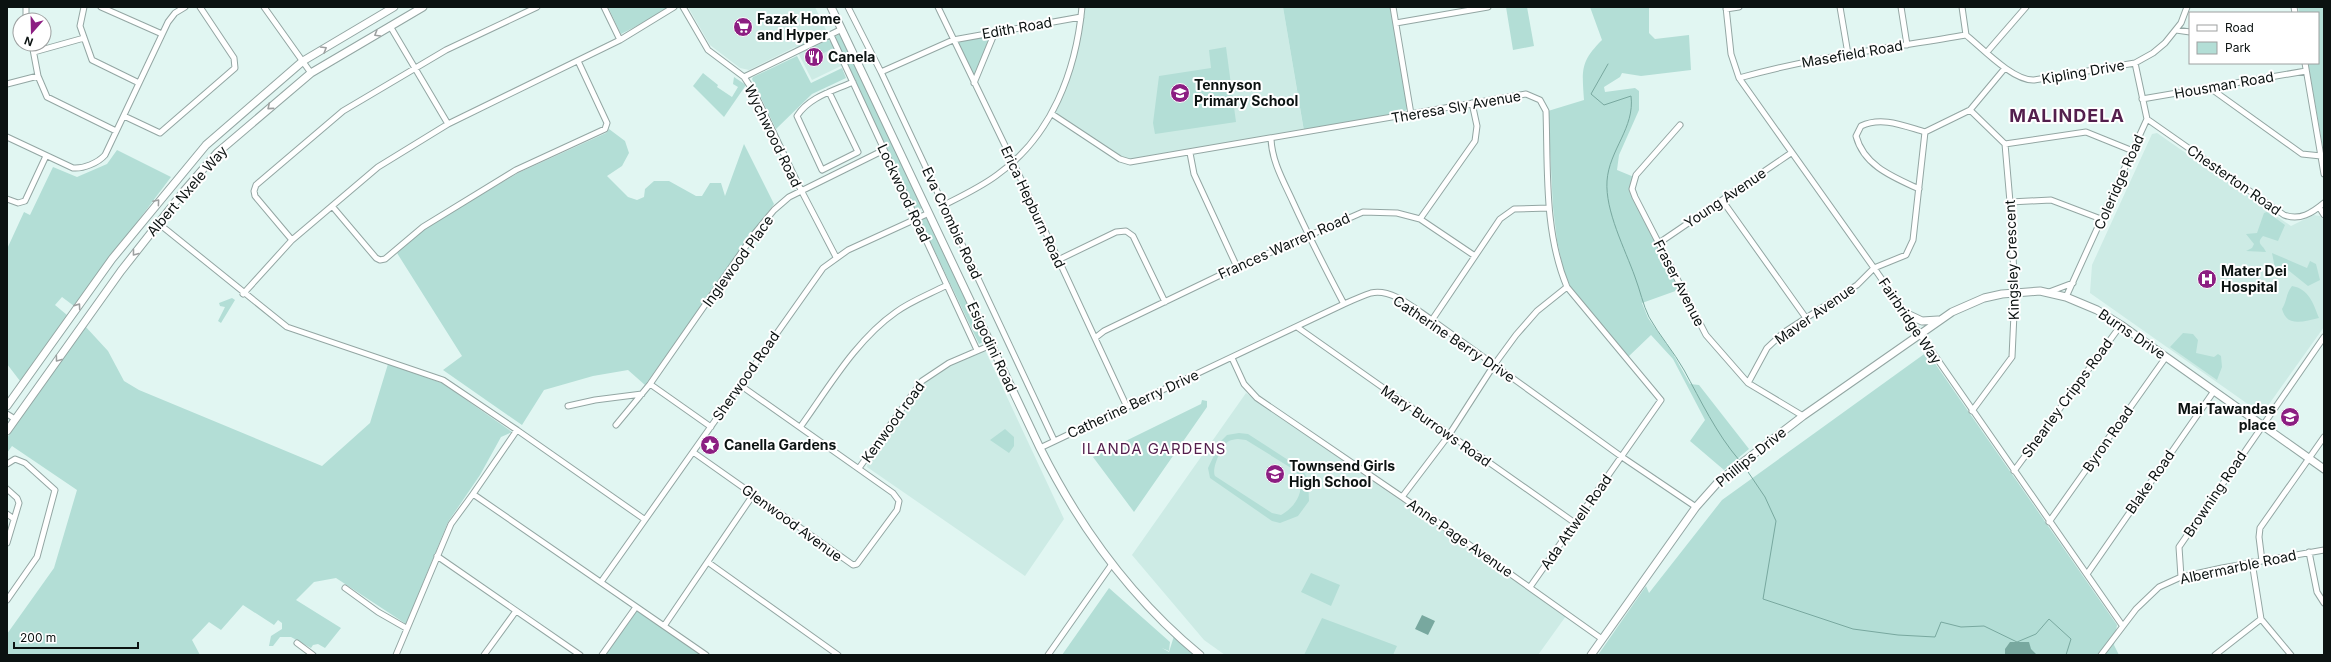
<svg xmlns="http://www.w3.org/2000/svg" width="2331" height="662" font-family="Inter,sans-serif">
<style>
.built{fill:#cdebe5}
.green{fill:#b3ded6;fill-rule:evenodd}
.water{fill:#78a89f}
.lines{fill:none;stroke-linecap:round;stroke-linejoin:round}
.stream{stroke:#78a89f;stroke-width:1}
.minor-casing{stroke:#93a6a3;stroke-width:7}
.secondary-casing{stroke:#93a6a3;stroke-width:9}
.minor{stroke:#fff;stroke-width:5}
.secondary{stroke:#fff;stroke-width:7}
.oneway{stroke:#9da0a0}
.labels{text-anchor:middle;stroke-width:4;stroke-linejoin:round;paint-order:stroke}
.poi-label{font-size:14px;font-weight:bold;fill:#0b1211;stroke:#fff;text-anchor:start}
.street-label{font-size:14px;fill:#0b1211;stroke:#fff}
.neighbourhood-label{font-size:15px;letter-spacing:1px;fill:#531f4d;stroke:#fff}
.district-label{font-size:18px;font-weight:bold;letter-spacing:1px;fill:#531f4d;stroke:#fff}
</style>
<rect width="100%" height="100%" fill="#e1f6f2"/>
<path class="built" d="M688 7H815L843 65 812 80 795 47 749 70 740 68 710 45Z
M1083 7H1283L1304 132 1130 160H1124L1054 113 1070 73Z
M2157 133 2291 226 2313 215 2320 216 2324 221V327L2262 414 2090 293 2092 265 2152 134Z
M985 350 1064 519 1025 576 867 467 868 461 924 383 950 365Z
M1246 393 1566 616 1538 655H1225L1204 640 1132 555Z"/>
<path class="green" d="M608 7H674L621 34Z
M1283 7H1393L1409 107 1403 113 1304 131Z
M1506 7H1527L1534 46 1513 50Z
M1590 7H1649V33L1655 39 1689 35 1691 70 1641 76 1622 73 1620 77 1604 87 1605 92 1635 88 1639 91V110L1619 155 1617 170 1634 177 1631 189 1681 289 1642 303 1648 318 1672 352 1690 384 1699 385 1749 449 1724 470 1690 441 1705 420 1673 359 1651 335 1628 357 1570 286 1563 268 1557 240 1553 207 1548 111 1584 100C1582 70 1580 62 1602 40Z
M2298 7H2324V154L2308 63H2318V13H2299Z
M840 34 922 208 916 211 834 37Z
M993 34 974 79 954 41Z
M828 40 832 43 837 52 833 48 822 54 819 49 807 53V50Z
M1226 47 1236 122 1155 134 1153 123 1159 76 1211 68 1209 50Z
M797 56 811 83 842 68 846 78 812 94 776 129 752 79 753 77Z
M703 73 718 85 717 87 732 97 738 87 733 84 734 77 746 85 724 117 693 86Z
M609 129 625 141 629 153 622 166 607 176 628 197 637 200 644 197 645 189 654 181H669L696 196H702L710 183H721L725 196 744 144 774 204 645 385 628 370 593 376 544 390 522 425 443 370 462 356 397 253 425 228 518 173 606 133Z
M117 150 171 177 74 306 62 297 55 305 67 315 20 381 7 364V249L24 212 30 215 53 167 77 177 107 164Z
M2267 212 2285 225 2278 241 2263 236C2255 244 2264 245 2266 252L2246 251 2252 248 2254 244 2246 234 2257 233 2264 213Z
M926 217 985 341 979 344 920 220Z
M2272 253 2307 268 2310 261 2316 264 2320 280 2308 286 2288 270 2275 268Z
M2292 286C2309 289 2313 303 2319 318 2304 321 2287 328 2282 309 2287 301 2286 293 2292 286Z
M232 298 235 300 221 323 218 321 225 307 220 306 219 303Z
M85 326 108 351 124 381 139 390 322 466 370 423 388 364 442 383 512 432 501 437 480 475 448 522 406 624 336 578 314 582 296 600 341 628 325 648 318 644 313 645 311 648 291 637H280L273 646H269L271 636 282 629V623L278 620 274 625 243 605 221 630 209 622 192 640 200 655H7V634L54 568 77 490 12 446 7 453V438Z
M2183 333 2193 334 2198 340 2196 353 2214 357 2218 354 2221 356 2222 367 2217 380 2170 347Z
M1927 352 2117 625 2114 645 2119 655H1598L1646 586 1649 593 1722 500Z
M1202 400 1207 401V407L1134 512 1093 457 1201 404Z
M1005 429 1014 437V446L1009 453 990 440Z
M1239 433 1248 434 1302 469 1308 479 1309 501 1298 516 1280 523 1272 521 1210 478 1208 468 1221 441 1227 435ZM1238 439 1246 440 1296 471C1307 488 1297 506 1281 515L1272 513 1215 476C1211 469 1222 445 1229 441 1231 440 1235 439 1238 439Z
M1311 573 1340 585 1331 606 1301 592Z
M1109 588 1170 642 1169 651 1162 648 1169 652 1174 636 1198 655H1062Z
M636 609 704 655H603Z
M1322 618 1397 646 1393 655H1304Z"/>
<path class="water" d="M1422 615 1435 621 1428 635 1415 629Z
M2010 642H2029L2031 649 2037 655H2005V649Z"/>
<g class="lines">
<path class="stream" d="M1608 64 1591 94 1604 105 1631 96C1635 128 1609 150 1607 181 1605 211 1625 249 1635 277 1640 290 1643 305 1649 317 1659 335 1674 352 1684 370 1701 401 1716 433 1739 460
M1744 466 1765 497 1776 521 1763 599 1853 629 1898 635 1935 637 1941 622 1961 627 1984 626 2017 642 2036 634 2049 619 2071 639 2066 655"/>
<g class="minor-casing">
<path id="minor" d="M84 7 80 26 92 60 139 83
M101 7 162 34
M264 7 311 73
M604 7 620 40
M683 7 708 50 744 77 754 92 801 190 836 257
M848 7 881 72 1054 440
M938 7 1013 162 1127 407
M1393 7 1411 114
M1726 7 1731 54 1739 78 1874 268 2122 625
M1840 7 1848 54
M1901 7 1907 45
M1962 7 1966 35
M2294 7 2295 13
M1726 9 1739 7
M26 20V7
M1396 23 1488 7
M390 26 448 124
M2176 30 2190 32
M831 35 977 350
M1966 35C1982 48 2013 81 2034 80L2135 63 2153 53 2165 43 2181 23 2187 7
M32 44 38 76 47 97 116 131
M34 52 84 38
M1987 52 2026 7
M2305 63 2324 174
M881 72 953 40 1081 17
M744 77 842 29
M1739 78C1813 57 1890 48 1966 35
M974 83 995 32
M7 84 38 76
M2210 88 2302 154 2321 156
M829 92 858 152 822 170 797 116C809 97 833 91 853 82
M2142 99 2306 71
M1970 110 2005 144 2010 202 2015 292 2012 357 1972 411
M1052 114 1120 159 1130 162 1526 94 1540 100 1546 111C1548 170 1544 232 1567 287L1661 400 1530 587
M124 116 160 133 235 68 234 58 200 7
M2147 119 2284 215C2300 221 2312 213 2324 203
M1680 125 1636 175 1632 189 1635 197 1706 335 1748 383 1803 416
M7 137 73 168C83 169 98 163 105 155L168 22 175 13 185 7
M1271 139C1272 162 1284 182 1293 202 1309 237 1326 270 1344 304
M2005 144 2086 132 2133 151
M1190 153 1194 174 1237 267
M1919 189C1893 177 1864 166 1856 136L1861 126C1882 116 1904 126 1925 132
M7 199 18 203 25 201 46 156
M1722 200 1806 318
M2010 202 2051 200 2101 219
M944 205C962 196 981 187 997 175 1052 136 1076 71 1082 7
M332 206 376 258 380 260 385 259 423 227 516 170 605 129 607 123 578 61
M2319 207 2324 215
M1420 219 1475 141 1477 126 1472 103
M158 223 287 327 443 380 517 430
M292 240 255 196 254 191 256 185 343 111 446 50 537 7
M1659 243 1791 153
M1058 260 1116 232 1126 231 1133 236 1165 302
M2049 292 2073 283
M243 294 292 240 378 167 448 124 620 40 674 7
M2066 297 2147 119 2135 63
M1432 320 1500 219 1514 209 1549 208
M1297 327 1575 523
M1095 338 1104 331 1237 267 1363 212 1397 213 1420 219 1475 256
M1232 358 1244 384 1257 398 1402 497 1602 639
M1748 383 1767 348 1783 333 1857 285 1874 268 1906 255 1913 240 1925 132 1970 110 2005 68
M650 384 711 427
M568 406 595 400 642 394
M7 414 15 419
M616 425 650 384 755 233 774 210 789 197 884 150
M801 426C829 387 856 340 896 312 911 301 930 294 947 285
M1040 448 1344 304C1353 300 1362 296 1371 293 1392 288 1415 309 1432 320L1622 457 1696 507
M693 452 853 565 857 564 897 510 899 501 893 493 740 385
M7 464 15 459 25 463 55 490 37 557 7 600
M859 468 922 381 949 363 991 345
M2014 471 2121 325
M7 489 17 498 19 503 7 543
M1402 497 1449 435 1494 365 1516 335 1537 311 1567 287
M7 514 14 519
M644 519 517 430 473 494 706 655
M2049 522 2166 357
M2309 552 2317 592 2324 603
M437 556 580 655
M2262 561 2259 537 2260 528 2324 437
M2252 562 2261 619 2291 655
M709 563 838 655
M2087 574 2214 391
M2181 577 2179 547 2324 337
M601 582 823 268 848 250 929 213
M345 588 378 612 406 628
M664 626 753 495
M297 643 313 655
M396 655 451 524 473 494
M484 655 516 611
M602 655 636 607
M1048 655 1112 564
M2101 655 2136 609 2159 587 2181 577 2222 568 2324 550
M2215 655 2261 619"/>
</g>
<g class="secondary-casing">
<path id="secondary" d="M831 7 1040 448C1079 526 1132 599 1200 655
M1905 313 1922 321 1938 320
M7 406 112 259 206 145 303 61 394 7
M7 431 121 271 184 191 217 153 311 73 423 7
M1591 655 1696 507 1720 480 1803 416 1952 312 1984 298 2002 294 2040 291 2066 297 2097 310 2121 325 2324 469"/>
</g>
<use href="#minor" class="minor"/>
<use href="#secondary" class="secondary"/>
</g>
<defs><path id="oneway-chevron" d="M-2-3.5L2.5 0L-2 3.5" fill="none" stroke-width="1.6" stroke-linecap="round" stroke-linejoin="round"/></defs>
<g class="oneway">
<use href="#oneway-chevron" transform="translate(377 34) rotate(149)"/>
<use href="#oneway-chevron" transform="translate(324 49) rotate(-31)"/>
<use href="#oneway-chevron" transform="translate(270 107) rotate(140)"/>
<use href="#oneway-chevron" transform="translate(157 202) rotate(-50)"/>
<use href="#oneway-chevron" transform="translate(135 253) rotate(128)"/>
<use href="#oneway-chevron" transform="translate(78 306) rotate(-55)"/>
<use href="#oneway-chevron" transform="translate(58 359) rotate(126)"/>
</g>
<defs>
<g id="supermarket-disc" transform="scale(1)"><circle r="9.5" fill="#8c1e82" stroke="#fff"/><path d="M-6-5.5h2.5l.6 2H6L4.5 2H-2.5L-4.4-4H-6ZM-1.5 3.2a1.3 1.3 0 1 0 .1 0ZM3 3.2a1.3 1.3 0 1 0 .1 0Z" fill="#fff"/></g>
<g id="restaurant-disc" transform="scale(1)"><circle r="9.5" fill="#8c1e82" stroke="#fff"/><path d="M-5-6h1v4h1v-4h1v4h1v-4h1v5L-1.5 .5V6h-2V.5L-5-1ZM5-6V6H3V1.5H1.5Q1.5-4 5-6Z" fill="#fff"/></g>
<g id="school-disc" transform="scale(1)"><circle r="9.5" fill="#8c1e82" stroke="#fff"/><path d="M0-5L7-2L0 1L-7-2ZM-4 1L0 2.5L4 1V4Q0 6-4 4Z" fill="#fff"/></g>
<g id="hospital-disc" transform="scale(1)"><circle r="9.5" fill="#8c1e82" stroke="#fff"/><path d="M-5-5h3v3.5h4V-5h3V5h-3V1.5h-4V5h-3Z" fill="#fff"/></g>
<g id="sight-disc" transform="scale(1)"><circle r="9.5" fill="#8c1e82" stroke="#fff"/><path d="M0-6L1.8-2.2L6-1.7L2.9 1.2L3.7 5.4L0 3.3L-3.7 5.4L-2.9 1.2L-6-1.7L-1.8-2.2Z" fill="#fff"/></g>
</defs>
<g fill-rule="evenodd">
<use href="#supermarket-disc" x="743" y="27"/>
<use href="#restaurant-disc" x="814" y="57"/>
<use href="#school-disc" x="1180" y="93"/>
<use href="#hospital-disc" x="2207" y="279"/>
<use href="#school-disc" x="2290" y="417"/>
<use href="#sight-disc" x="710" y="445"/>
<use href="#school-disc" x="1275" y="474"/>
</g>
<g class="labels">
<g class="poi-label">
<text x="757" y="24">Fazak Home<tspan x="757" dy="16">and Hyper</tspan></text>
<text x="828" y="62">Canela</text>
<text x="1194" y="90">Tennyson<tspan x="1194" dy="16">Primary School</tspan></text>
<text x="2221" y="276">Mater Dei<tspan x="2221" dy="16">Hospital</tspan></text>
<text x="2276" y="414" text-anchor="end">Mai Tawandas<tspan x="2276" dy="16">place</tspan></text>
<text x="724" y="450">Canella Gardens</text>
<text x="1289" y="471">Townsend Girls<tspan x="1289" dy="16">High School</tspan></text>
</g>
<g class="street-label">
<text transform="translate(1017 28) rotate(-10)" y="5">Edith Road</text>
<text transform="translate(1852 54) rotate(-10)" y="5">Masefield Road</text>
<text transform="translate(2083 72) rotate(-10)" y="5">Kipling Drive</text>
<text transform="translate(2224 85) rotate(-10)" y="5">Housman Road</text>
<text transform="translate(1456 107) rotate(-10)" y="5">Theresa Sly Avenue</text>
<text transform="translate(773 136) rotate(64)" y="5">Wychwood Road</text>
<text transform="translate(2234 180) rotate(35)" y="5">Chesterton Road</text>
<text transform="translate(2119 182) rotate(-66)" y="5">Coleridge Road</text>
<text transform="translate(187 191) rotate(-49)" y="5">Albert Nxele Way</text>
<text transform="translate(904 193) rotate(65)" y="5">Lockwood Road</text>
<text transform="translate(1725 198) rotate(-34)" y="5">Young Avenue</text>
<text transform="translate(1033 207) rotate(65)" y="5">Erica Hepburn Road</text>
<text transform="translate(952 223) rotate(65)" y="5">Eva Crombie Road</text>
<text transform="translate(1284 246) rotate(-24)" y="5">Frances Warren Road</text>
<text transform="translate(2012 260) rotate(-92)" y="5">Kingsley Crescent</text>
<text transform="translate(738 261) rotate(-54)" y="5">Inglewood Place</text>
<text transform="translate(1679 283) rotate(63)" y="5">Fraser Avenue</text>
<text transform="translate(1815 314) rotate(-35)" y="5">Maver Avenue</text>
<text transform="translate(1910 321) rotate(56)" y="5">Fairbridge Way</text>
<text transform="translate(2132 334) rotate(34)" y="5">Burns Drive</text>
<text transform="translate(1454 339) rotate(34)" y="5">Catherine Berry Drive</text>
<text transform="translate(992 347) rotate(65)" y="5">Esigodini Road</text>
<text transform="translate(746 376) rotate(-55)" y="5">Sherwood Road</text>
<text transform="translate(2067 398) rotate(-54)" y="5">Shearley Cripps Road</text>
<text transform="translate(1133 404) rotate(-25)" y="5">Catherine Berry Drive</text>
<text transform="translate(893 422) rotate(-54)" y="5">Kenwood road</text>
<text transform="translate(1436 426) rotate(35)" y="5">Mary Burrows Road</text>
<text transform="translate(2108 439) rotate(-55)" y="5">Byron Road</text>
<text transform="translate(1751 457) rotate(-39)" y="5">Phillips Drive</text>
<text transform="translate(2150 482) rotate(-55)" y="5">Blake Road</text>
<text transform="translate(2215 494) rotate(-56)" y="5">Browning Road</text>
<text transform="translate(1576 522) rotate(-55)" y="5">Ada Attwell Road</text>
<text transform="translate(792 523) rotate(36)" y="5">Glenwood Avenue</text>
<text transform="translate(1460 538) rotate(35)" y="5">Anne Page Avenue</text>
<text transform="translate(2238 567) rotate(-12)" y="5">Albermarble Road</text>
</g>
<g class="neighbourhood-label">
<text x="1154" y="454">ILANDA GARDENS</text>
</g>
<g class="district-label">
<text x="2067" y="122">MALINDELA</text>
</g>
</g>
<rect width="2331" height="662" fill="none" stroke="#0b1211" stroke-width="16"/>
<rect x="2189" y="12" width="130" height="52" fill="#ffffff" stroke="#9da0a0"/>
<rect x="2197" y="25" width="20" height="6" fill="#ffffff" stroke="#9da0a0"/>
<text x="2225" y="32" font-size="12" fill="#0b1211">Road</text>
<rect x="2197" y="42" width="20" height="12" fill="#b3ded6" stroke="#9da0a0"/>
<text x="2225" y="52" font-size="12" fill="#0b1211">Park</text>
<g transform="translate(32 32) rotate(200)"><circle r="19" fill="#ffffff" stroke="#9da0a0"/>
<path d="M0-3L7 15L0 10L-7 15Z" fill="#8c1e82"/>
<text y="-6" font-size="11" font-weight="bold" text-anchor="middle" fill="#0b1211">N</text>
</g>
<path d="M14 642v6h124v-6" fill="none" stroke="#0b1211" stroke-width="2"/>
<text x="20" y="642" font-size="12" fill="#0b1211" stroke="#ffffff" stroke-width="3" paint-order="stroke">200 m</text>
</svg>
